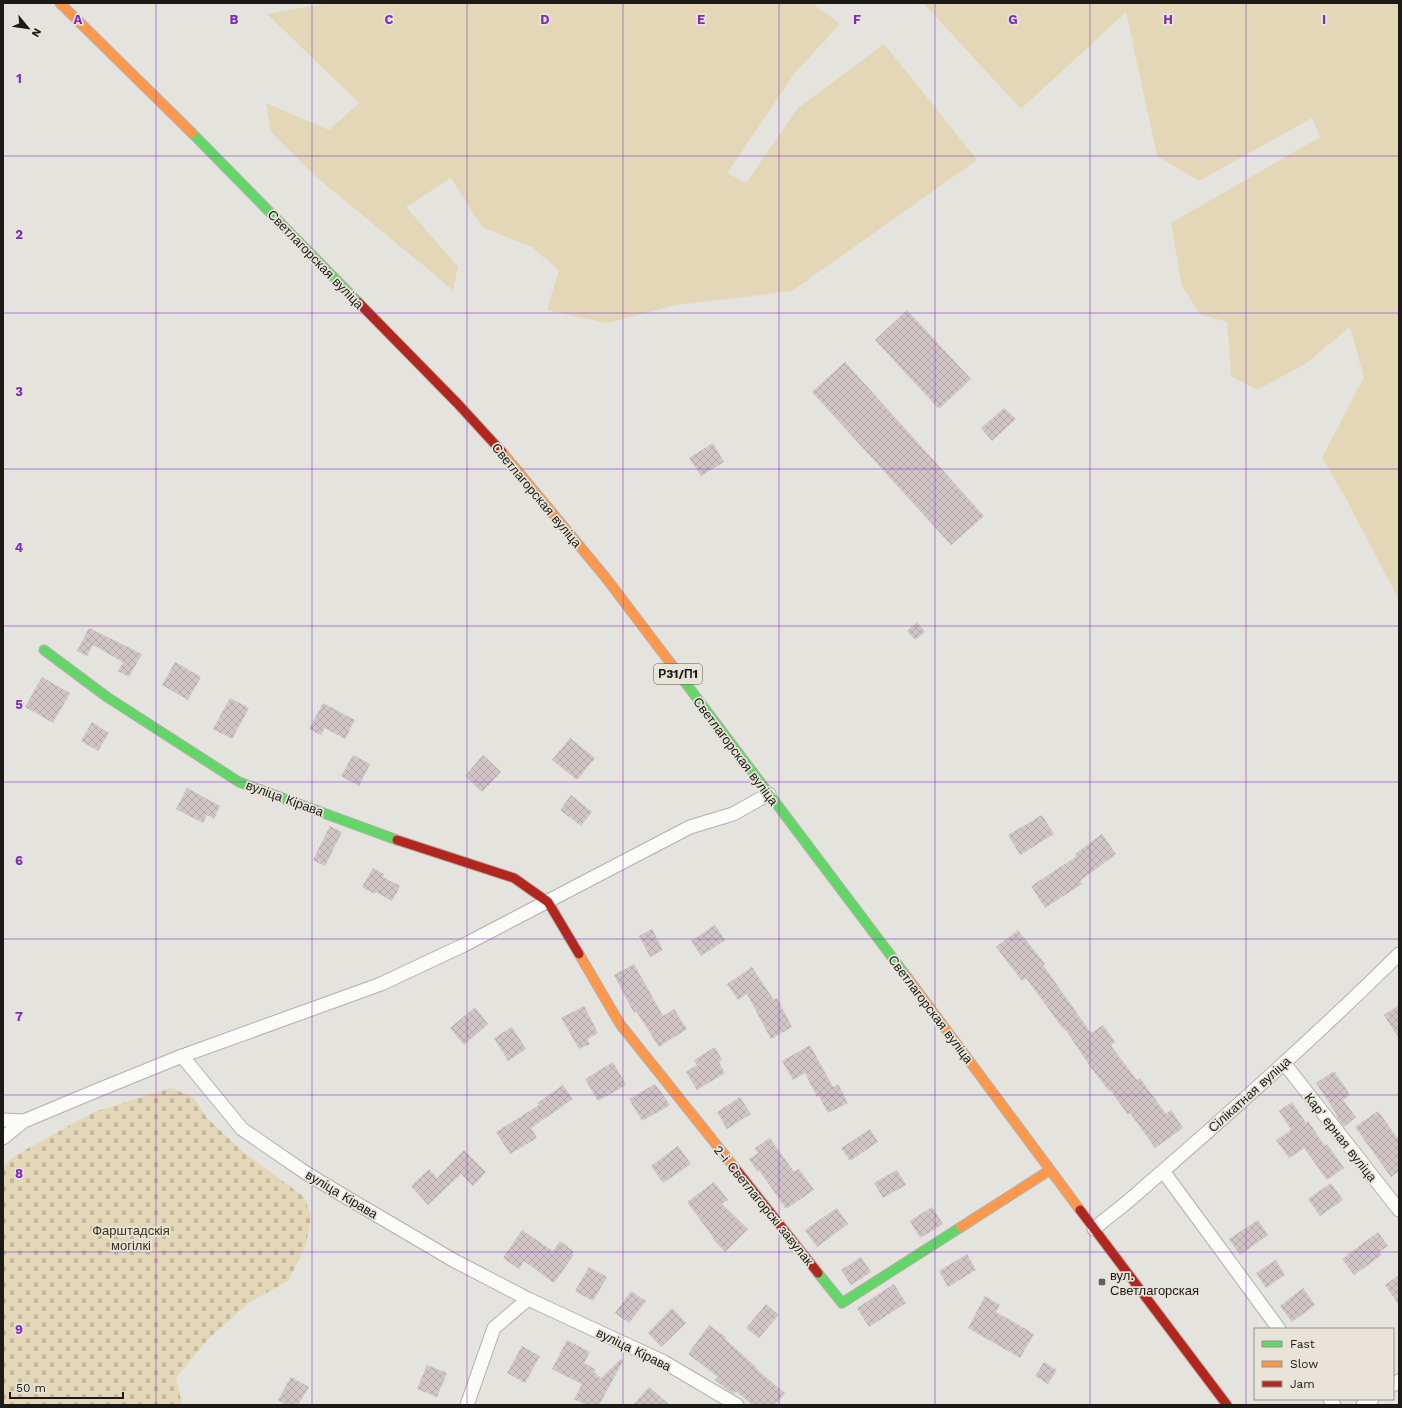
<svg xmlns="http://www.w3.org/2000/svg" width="1402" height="1408" font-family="'Work Sans',sans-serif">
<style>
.green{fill:#e4d7b8}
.cemetery{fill:url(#cemetery-stones)}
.building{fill:url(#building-cross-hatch)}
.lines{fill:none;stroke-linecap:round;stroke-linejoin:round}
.street-casing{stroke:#b1b0ac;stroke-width:15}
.fast-casing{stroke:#b1b0ac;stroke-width:11}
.slow-casing{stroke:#b1b0ac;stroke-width:11}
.jam-casing{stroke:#b1b0ac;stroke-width:11}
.street{stroke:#fbfbfa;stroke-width:13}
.fast{stroke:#63d668;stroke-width:9}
.slow{stroke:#ff974d;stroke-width:9}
.jam{stroke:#b3261e;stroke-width:9}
.grid{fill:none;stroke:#7b2cbf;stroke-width:1;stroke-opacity:0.55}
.poi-dot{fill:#62605c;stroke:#e8e4da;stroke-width:1.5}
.labels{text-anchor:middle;stroke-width:3.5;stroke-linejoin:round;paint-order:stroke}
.shield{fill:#e8e4da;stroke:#595751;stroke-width:1}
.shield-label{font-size:12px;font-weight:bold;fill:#1c1a16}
.street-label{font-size:13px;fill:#1c1a16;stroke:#e8e4da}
.park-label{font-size:13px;fill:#3d3114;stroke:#e8e4da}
.poi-label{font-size:13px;fill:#1c1a16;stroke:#e8e4da;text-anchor:start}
.grid-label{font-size:13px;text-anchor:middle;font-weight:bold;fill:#7b2cbf;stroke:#e8e4da;stroke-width:3.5;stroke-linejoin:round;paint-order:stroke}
</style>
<defs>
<pattern id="cemetery-stones" width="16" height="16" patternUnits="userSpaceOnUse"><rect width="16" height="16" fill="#e4d7b8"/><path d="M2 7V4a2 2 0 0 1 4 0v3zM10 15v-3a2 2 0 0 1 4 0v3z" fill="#c3b89d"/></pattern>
<pattern id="building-cross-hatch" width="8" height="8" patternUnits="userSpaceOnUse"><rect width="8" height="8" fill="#d2c5c7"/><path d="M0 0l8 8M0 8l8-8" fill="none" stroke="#b4a9aa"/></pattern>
</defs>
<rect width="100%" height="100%" fill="#e4e3de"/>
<path class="green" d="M329 3H812L840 24 794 74 727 173 746 183 798 108 884 44 977 160 792 291 676 305 607 323 547 310 559 270 532 247 482 227 451 178 406 207 458 267 453 290 315 176 271 132 266 103 329 130 359 103 267 14Z
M923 3H1399V600L1344 495 1322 458 1364 377 1350 327 1305 364 1257 390 1231 376 1227 322 1200 314 1182 286 1171 223 1320 137 1312 118 1199 181 1157 156 1126 12 1021 109Z"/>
<path class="cemetery" d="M171 1088 194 1098 207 1118 243 1152 304 1197 311 1216 306 1245 288 1281 250 1302 208 1339 176 1378 182 1404 184 1405H3V1166L16 1155 94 1112Z"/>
<path class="building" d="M907 310 971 379 939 409 875 340Z
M845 362 984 516 951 545 812 392Z
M1004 408 1016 419 992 441 981 428Z
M713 443 724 462 701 476 689 458Z
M917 622 925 632 915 640 907 631Z
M89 628 142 654 129 677 118 671 123 662 93 645 87 656 77 651Z
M175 662 201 677 188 700 162 685Z
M42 677 70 693 53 723 25 707Z
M230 698 249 708 232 739 213 729Z
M323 703 355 720 345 739 325 728 321 735 309 729Z
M92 722 109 733 98 751 81 741Z
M570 738 595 758 577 780 552 760Z
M353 755 370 764 359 786 341 776Z
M483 755 501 772 482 792 465 776Z
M187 788 220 806 214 819 207 815 203 823 176 809Z
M571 795 592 812 581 826 560 810Z
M1042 815 1054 834 1020 855 1008 835Z
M330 826 342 832 325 866 313 860Z
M1102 834 1116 854 1080 881 1082 884 1045 908 1031 886 1076 857 1075 854Z
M373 868 384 874 383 877 400 886 392 901 376 892 375 894 362 887Z
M715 925 725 940 701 956 691 941Z
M652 929 663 950 650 957 639 936Z
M1018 930 1045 964 1043 965 1091 1033 1103 1025 1115 1042 1111 1046 1137 1080 1140 1078 1166 1114 1171 1110 1183 1128 1155 1148 1130 1113 1128 1115 1110 1090 1109 1091 1092 1069 1065 1029 1064 1030 1026 978 1022 981 996 947Z
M634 964 663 1016 674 1009 687 1029 659 1047 636 1011 634 1013 614 975Z
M752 967 774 1000 777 998 792 1027 771 1039 747 994 738 1000 727 984Z
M1399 1005V1039L1384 1015Z
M584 1006 598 1033 587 1039 590 1044 579 1049 561 1018Z
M475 1007 488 1024 464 1045 450 1028Z
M512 1027 526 1049 508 1061 494 1038Z
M810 1045 833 1087 838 1084 848 1103 828 1113 819 1096 817 1097 805 1073 793 1080 782 1061Z
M715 1047 722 1060 719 1062 725 1073 697 1090 686 1072 697 1065 694 1060Z
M613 1062 626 1085 598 1101 585 1079Z
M1334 1071 1350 1095 1343 1100 1356 1117 1344 1127 1336 1116 1337 1115 1316 1083Z
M655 1084 670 1105 642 1121 629 1099Z
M563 1085 573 1099 531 1128 537 1138 510 1154 496 1132 539 1105 537 1103Z
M740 1097 751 1114 727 1129 717 1112Z
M1292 1102 1306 1123 1308 1121 1325 1146 1327 1144 1344 1168 1327 1180 1304 1148 1289 1158 1276 1140 1291 1130 1279 1111Z
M1378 1111 1399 1140V1171L1391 1177 1355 1127Z
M870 1129 878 1142 850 1161 841 1148Z
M770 1138 794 1172 799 1169 814 1190 786 1209 759 1170 757 1171 749 1159 758 1153 755 1148Z
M678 1146 691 1164 663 1183 651 1166Z
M464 1150 486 1172 473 1186 461 1174 428 1205 411 1186 429 1169 437 1178Z
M897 1170 906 1185 883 1198 874 1183Z
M714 1182 728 1200 722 1204 748 1229 725 1252 712 1238 713 1237 687 1202Z
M1331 1183 1343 1200 1320 1216 1308 1199Z
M932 1207 943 1224 920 1238 910 1221Z
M837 1208 848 1224 817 1247 805 1230Z
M1258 1220 1268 1235 1240 1255 1229 1239Z
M522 1230 553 1251 560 1241 573 1251V1256L554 1283 524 1261 519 1269 503 1258Z
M1378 1232 1388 1246 1379 1252 1382 1255 1354 1275 1342 1259Z
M967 1254 976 1270 948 1287 939 1271Z
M861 1257 871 1272 851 1285 841 1270Z
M1276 1260 1285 1275 1266 1288 1256 1273Z
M589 1267 607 1277 593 1301 575 1291Z
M1399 1275V1305L1385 1285Z
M894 1284 906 1303 869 1327 857 1308Z
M1303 1288 1315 1305 1292 1322 1280 1306Z
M631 1291 646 1301 629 1323 615 1313Z
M985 1296 1000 1305 996 1312 1034 1334 1020 1358 968 1328Z
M766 1304 779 1315 759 1338 746 1328Z
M672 1308 686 1323 661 1347 648 1333Z
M709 1325 726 1337 725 1339 757 1368 756 1369 785 1393 775 1405H752L736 1391 734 1394 725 1388 715 1380 718 1377 688 1354Z
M567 1340 590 1352 584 1363 595 1369 594 1372 601 1378 621 1359 623 1361 599 1405H586L574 1399 582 1384 552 1369Z
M522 1346 540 1356 525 1383 507 1373Z
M1044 1362 1057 1370 1048 1384 1035 1376Z
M427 1365 447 1373 437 1397 417 1389Z
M291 1377 309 1387 298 1405H287L278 1400Z
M649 1387 670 1405H633Z"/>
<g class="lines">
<g class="street-casing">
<path id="street" d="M182 1056 242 1129 306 1173 339 1193 453 1260 528 1299
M1284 1063 1399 1210
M3 1120 24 1121
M3 1138 24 1121 103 1088 182 1056 381 984 464 945 690 827 733 814 769 794
M1163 1171 1279 1329
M1094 1229C1109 1216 1126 1204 1141 1190 1229 1114 1316 1036 1399 954
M1393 1385 1399 1381
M1330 1399 1334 1405
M467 1405 494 1328 528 1299 664 1362 737 1405
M1363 1405 1372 1399"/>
</g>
<g class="fast-casing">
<path id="fast" d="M192 133 358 302
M44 650 107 697 239 782 397 840
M675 669 907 977
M818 1273 842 1303 961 1227"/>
</g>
<g class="slow-casing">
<path id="slow" d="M60 3 192 133
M502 452 606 578 675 669
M579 954 620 1024 735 1168
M907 977 1080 1210
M961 1227 1050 1170"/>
</g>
<g class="jam-casing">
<path id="jam" d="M358 302 458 404 502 452
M397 840 514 878 548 902 579 954
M735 1168 818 1273
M1080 1210 1227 1405"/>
</g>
<use href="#street" class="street"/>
<use href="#fast" class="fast"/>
<use href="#slow" class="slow"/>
<use href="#jam" class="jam"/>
</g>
<path class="grid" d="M156 3V1405M312 3V1405M467 3V1405M623 3V1405M779 3V1405M935 3V1405M1090 3V1405M1246 3V1405M3 156H1399M3 313H1399M3 469H1399M3 626H1399M3 782H1399M3 939H1399M3 1095H1399M3 1252H1399"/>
<rect class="poi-dot" x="1098" y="1278" width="8" height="8" rx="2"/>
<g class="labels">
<rect class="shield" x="654" y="664" width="48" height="20" rx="3"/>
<g class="shield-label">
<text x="678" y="678">Р31/П1</text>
</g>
<g class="street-label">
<text transform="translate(316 259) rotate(46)" y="5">Светлагорская вуліца</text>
<text transform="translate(537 495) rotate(50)" y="5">Светлагорская вуліца</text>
<text transform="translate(736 751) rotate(53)" y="5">Светлагорская вуліца</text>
<text transform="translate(285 798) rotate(20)" y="5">вуліца Кірава</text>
<text transform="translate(931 1009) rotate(53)" y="5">Светлагорская вуліца</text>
<text transform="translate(1249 1094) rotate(-42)" y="5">Сілікатная вуліца</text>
<text transform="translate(1341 1137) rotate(52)" y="5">Карʼерная вуліца</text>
<text transform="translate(342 1194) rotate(31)" y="5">вуліца Кірава</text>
<text transform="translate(764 1205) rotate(51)" y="5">2-і Светлагорскі завулак</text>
<text transform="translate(634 1349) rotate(26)" y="5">вуліца Кірава</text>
</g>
<g class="park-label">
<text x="131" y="1235">Фарштадскія<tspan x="131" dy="15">могілкі</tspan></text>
</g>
<g class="poi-label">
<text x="1110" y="1280">вул.<tspan x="1110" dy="15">Светлагорская</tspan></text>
</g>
</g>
<g class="grid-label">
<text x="78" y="24">A</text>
<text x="234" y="24">B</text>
<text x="389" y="24">C</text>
<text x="545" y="24">D</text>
<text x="701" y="24">E</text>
<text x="857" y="24">F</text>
<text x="1013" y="24">G</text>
<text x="1168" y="24">H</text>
<text x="1324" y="24">I</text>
<text x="19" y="83">1</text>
<text x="19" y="239">2</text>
<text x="19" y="396">3</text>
<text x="19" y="552">4</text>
<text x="19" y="709">5</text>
<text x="19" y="865">6</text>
<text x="19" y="1021">7</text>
<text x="19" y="1178">8</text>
<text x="19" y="1334">9</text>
</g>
<rect width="1402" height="1408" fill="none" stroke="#1c1a16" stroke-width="8"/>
<rect x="1254" y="1328" width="140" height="72" fill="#e8e4da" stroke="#96938c"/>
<rect x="1262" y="1341" width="20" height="6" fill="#63d668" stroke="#96938c"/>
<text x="1290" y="1348" font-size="12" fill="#1c1a16">Fast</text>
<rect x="1262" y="1361" width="20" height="6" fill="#ff974d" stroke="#96938c"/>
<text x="1290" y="1368" font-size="12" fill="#1c1a16">Slow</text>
<rect x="1262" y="1381" width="20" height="6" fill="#b3261e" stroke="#96938c"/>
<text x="1290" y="1388" font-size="12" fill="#1c1a16">Jam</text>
<g transform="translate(28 28) rotate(119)" stroke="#e8e4da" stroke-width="3" paint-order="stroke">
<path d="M0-3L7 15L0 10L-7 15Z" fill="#1c1a16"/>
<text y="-6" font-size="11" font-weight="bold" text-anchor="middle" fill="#1c1a16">N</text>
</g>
<path d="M10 1392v6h113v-6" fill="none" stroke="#1c1a16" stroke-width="2"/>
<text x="16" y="1392" font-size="12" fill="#1c1a16" stroke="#e8e4da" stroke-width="3" paint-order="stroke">50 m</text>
</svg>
